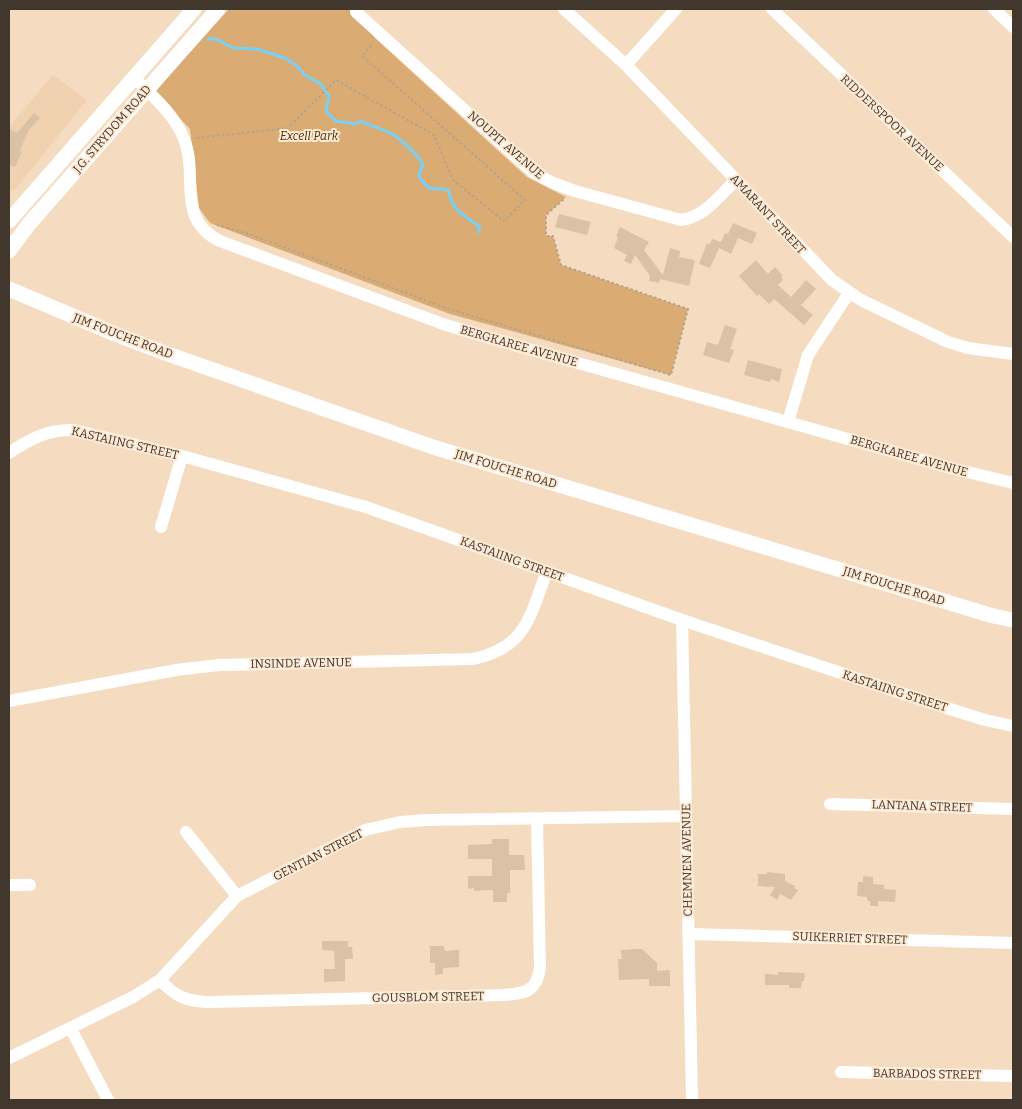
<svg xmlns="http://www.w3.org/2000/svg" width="1022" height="1109" font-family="Bitter,serif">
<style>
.built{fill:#f0d2b0}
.green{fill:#daac74}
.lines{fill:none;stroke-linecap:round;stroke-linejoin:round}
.stream{stroke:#76d2f6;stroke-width:3}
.building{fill:#dac2a6}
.path{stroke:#b5a28c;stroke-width:2;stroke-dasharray:2.5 2.5;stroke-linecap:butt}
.minor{stroke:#fff;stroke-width:12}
.tertiary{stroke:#fff;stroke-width:15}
.labels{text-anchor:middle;stroke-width:4;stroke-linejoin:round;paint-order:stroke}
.street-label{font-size:12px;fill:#41372c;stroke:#feead4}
.park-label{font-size:12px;font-style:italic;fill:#4c310d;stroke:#feead4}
</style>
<rect width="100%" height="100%" fill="#f5dcc0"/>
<path class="built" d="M53 75 87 100 14 191 9 188V127Z"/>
<path class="green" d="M229 9H348L356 12 376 39 527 177 566 197 546 215V236H553L561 265 688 309 671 375 450 314 210 223 199 208 190 129 154 92Z"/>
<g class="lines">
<path class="stream" d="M208 39H216L233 48 257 49 285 58 296 65 305 75 322 85 329 96 326 111 336 121 356 124 361 121C371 127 385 129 394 135 401 140 422 158 423 166L420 170 419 177C422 180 425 185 428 187 433 191 440 186 449 191 452 212 465 215 480 227L478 232"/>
</g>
<path class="building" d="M34 113 40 118 29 130 20 150 22 152 15 167 9 164V129L17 133Z
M559 214 591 222 587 235 555 227Z
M733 223 757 233 752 244 738 238 731 254 719 248 710 268 699 264 707 243 710 244 712 239 721 242 725 233 728 234Z
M620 227 649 242 644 250 663 275 670 248 680 251 679 257 695 260 689 286 660 279 659 283 649 281 650 276 635 255 631 264 624 261 627 255 614 248 618 237 616 236Z
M756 260 768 274 775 267 783 276 781 277 783 280 778 285 791 297 806 280 816 289 801 305 813 315 804 325 774 299 769 304 759 294 757 296 739 276Z
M725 325 737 329 730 349 734 350 729 363 703 355 707 342 718 345Z
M748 360 782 369 779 382 771 379 770 382 744 375Z
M492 839H509V855H524L525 870H510V893H507V902H493V890L474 891V888L468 889V876H492V859H468V845L492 844Z
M767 872 785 874V881L795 886 794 888 798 890 791 900 780 894 777 900 770 895 775 887 758 886V874H767Z
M863 876 873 877V884L884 885V889L896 890 895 902 878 901V906H870V901H867V897L857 896 858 882H863Z
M322 941H348V947H352L353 959H345V981L324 982V969H335L334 951 322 950Z
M430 946H444L445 951 459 950V967L443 968V974L435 975V963H430Z
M636 949H642L657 963V971L670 970V986H649V979L619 980 618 959H622L621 950Z
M778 972 805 973 804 981H802L801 988H789V985H765V974L778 975Z"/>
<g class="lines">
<path class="path" d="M197 138 288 128 336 80 434 135 453 180 504 221 525 200 362 56 373 43
M217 225 246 233 449 309 671 375 688 309 561 265 553 236H546V215L564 199"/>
<path class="minor" d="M356 9V12L533 172 553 183 575 191 681 220C705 217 720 195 736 180
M564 9 626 65 832 280 861 300 948 342 968 348 1013 354
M772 9 1013 237
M994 9 1013 27
M626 65 676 9
M133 77C152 95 175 115 184 139 199 176 175 219 220 241L443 324 479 335 947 467 1013 483
M788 422 808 355 849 293
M9 453C30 439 48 429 74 430L182 456 366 507 682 620 931 703 985 720 1013 726
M161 527 182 456
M682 620 692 1100
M9 701 176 670 219 665 473 659C527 648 530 615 547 571
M830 804 1013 809
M186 832 237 896
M9 885H30
M688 934 1013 943
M160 980C176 997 185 1001 209 1002L504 995C526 993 536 992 540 968L537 819
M71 1029 108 1100
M9 1058 133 997 160 980 237 896 365 830 400 822 427 820 686 816
M841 1072 1013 1076"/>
<path class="tertiary" d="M9 221 194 9
M9 251 29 224 218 9
M9 289 115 334 165 353 433 447 960 606 993 616 1013 620"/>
</g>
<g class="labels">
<g class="street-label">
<text transform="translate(892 123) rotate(43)" y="4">RIDDERSPOOR AVENUE</text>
<text transform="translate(112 129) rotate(-49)" y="4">J.G. STRYDOM ROAD</text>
<text transform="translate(506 145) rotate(41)" y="4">NOUPIT AVENUE</text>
<text transform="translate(768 214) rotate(47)" y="4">AMARANT STREET</text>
<text transform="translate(123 336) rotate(21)" y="4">JIM FOUCHE ROAD</text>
<text transform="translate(519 346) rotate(16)" y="4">BERGKAREE AVENUE</text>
<text transform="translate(125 443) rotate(13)" y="4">KASTAIING STREET</text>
<text transform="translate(909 456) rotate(16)" y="4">BERGKAREE AVENUE</text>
<text transform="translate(506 469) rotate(17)" y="4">JIM FOUCHE ROAD</text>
<text transform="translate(512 559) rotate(20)" y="4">KASTAIING STREET</text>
<text transform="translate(894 586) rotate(17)" y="4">JIM FOUCHE ROAD</text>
<text transform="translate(301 663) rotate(-1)" y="4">INSINDE AVENUE</text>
<text transform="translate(895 691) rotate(18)" y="4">KASTAIING STREET</text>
<text transform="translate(922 806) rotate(2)" y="4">LANTANA STREET</text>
<text transform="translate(318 855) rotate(-27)" y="4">GENTIAN STREET</text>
<text transform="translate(687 860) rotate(-91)" y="4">CHEMNEN AVENUE</text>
<text transform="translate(850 938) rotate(2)" y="4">SUIKERRIET STREET</text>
<text transform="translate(428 997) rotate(-1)" y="4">GOUSBLOM STREET</text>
<text transform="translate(927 1074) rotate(1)" y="4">BARBADOS STREET</text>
</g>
<g class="park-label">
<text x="309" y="140">Excell Park</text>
</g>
</g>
<rect width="1022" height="1109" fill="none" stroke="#41372c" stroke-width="20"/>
</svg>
